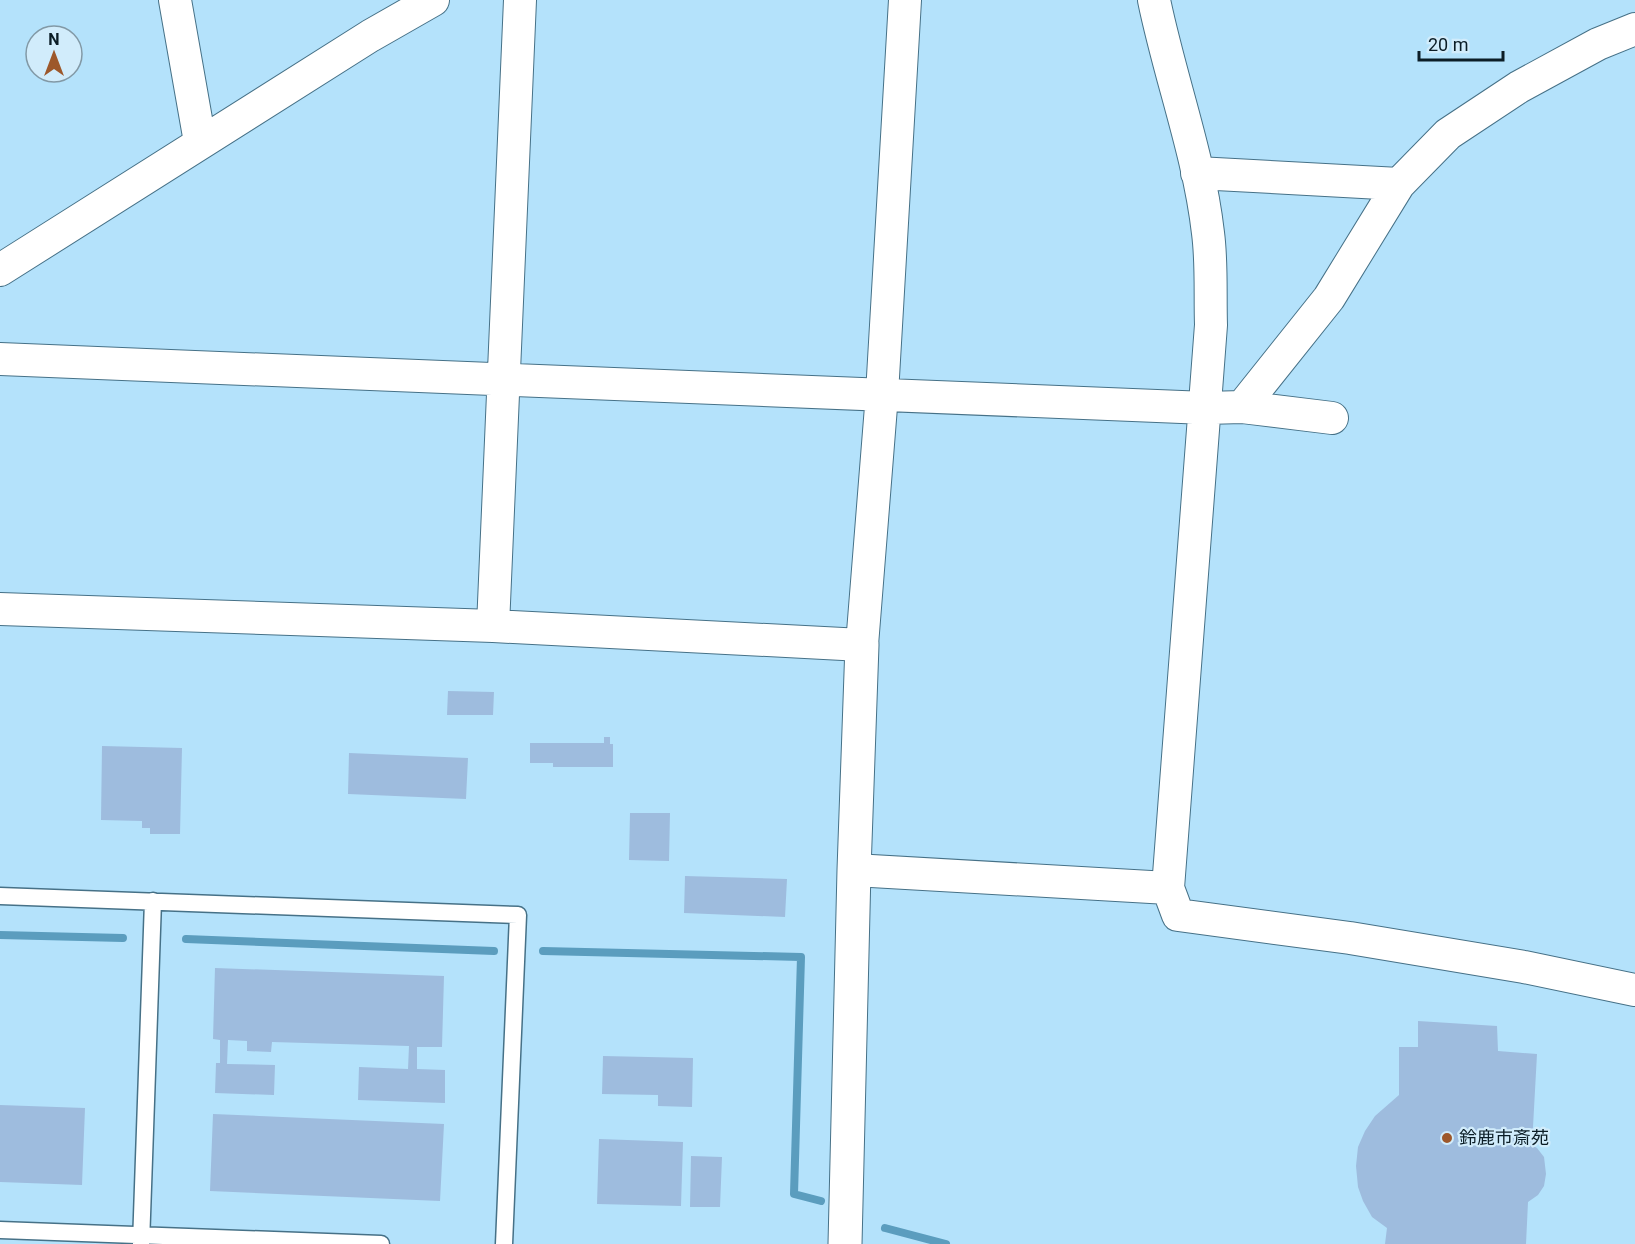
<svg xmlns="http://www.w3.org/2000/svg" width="1635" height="1244" font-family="Roboto,'Noto Sans JP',sans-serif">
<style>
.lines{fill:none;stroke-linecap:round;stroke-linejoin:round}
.stream{stroke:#5b9dbe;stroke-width:8}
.building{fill:#9ebcde}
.lane-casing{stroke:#467187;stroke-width:19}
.street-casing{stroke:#467187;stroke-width:34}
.secondary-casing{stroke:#467187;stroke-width:35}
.lane{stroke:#fff;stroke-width:16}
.street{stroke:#fff;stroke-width:32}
.secondary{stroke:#fff;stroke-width:33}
.poi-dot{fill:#9d582b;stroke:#d1ecfb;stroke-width:2}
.labels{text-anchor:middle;stroke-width:4.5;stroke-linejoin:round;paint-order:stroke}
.poi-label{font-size:18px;fill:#0b1d26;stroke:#d1ecfb;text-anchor:start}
</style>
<rect width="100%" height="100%" fill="#b4e2fb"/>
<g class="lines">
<path class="stream" d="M0 935 123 938
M186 939 494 951
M543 951 801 957 794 1194 821 1201
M885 1228 946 1244"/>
</g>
<path class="building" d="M448 691 494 692 493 715H447Z
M604 737H610V744H613V767H553V763H530V743H604Z
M102 746 182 748 180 834H150V828H142V821L101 820Z
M349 753 468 758 466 799 348 794Z
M630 813H670L669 861 629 860Z
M685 876 787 879 785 917 684 913Z
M215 968 444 976 442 1047H417V1069L445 1070V1103L358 1100 359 1067 408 1069 409 1046 272 1042 271 1052 247 1051V1041L228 1040 227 1064 275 1065 274 1095 215 1093 216 1063H220V1040L213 1039Z
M1418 1021 1497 1026 1498 1051 1537 1054 1532 1145 1537 1148 1544 1157 1546 1174 1544 1186 1538 1195 1528 1202 1526 1244H1385L1387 1228 1372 1217 1363 1201 1358 1187 1356 1166 1358 1147 1365 1131 1375 1116 1399 1095V1047H1418Z
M603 1056 693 1058 692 1107 658 1106V1095L602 1094Z
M0 1105 85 1108 82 1185 0 1182Z
M213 1114 444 1124 440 1201 210 1191Z
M599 1139 683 1142 681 1206 597 1204Z
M691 1156 722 1157 720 1207H690Z"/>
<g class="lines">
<g class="lane-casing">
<path id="lane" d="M0 896 518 915 504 1244
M0 1230 381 1244
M141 1244 153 901"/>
</g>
<g class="street-casing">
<path id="street" d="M175 0 200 142
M1154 0C1170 78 1199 154 1208 233 1212 263 1210 295 1211 325L1168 888 1178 915 1350 938 1524 967 1635 990
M1197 173 1399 184 1448 134 1519 87 1598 44 1635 29
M0 270 370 36 433 0
M0 359 1206 408 1242 407 1332 418
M1242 407 1329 298 1399 184
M0 609 493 626 862 645 882 394 905 0
M493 626 520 0
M854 870 1168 888"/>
</g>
<g class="secondary-casing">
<path id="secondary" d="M845 1244 854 870 862 645"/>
</g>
<use href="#lane" class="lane"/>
<use href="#street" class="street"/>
<use href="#secondary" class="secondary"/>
</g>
<circle class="poi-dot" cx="1447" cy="1138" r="6"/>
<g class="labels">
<g class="poi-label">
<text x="1459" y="1144">鈴鹿市斎苑</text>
</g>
</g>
<g transform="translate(54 54)"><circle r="28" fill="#d1ecfb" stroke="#8299a6" stroke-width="1.5"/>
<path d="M0-4.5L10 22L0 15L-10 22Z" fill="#9d582b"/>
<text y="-9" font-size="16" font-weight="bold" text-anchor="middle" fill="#0b1d26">N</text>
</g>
<path d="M1419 51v9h84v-9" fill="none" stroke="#0b1d26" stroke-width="3"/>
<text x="1428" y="51" font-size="18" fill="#0b1d26" stroke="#d1ecfb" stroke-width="4.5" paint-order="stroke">20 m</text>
</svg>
